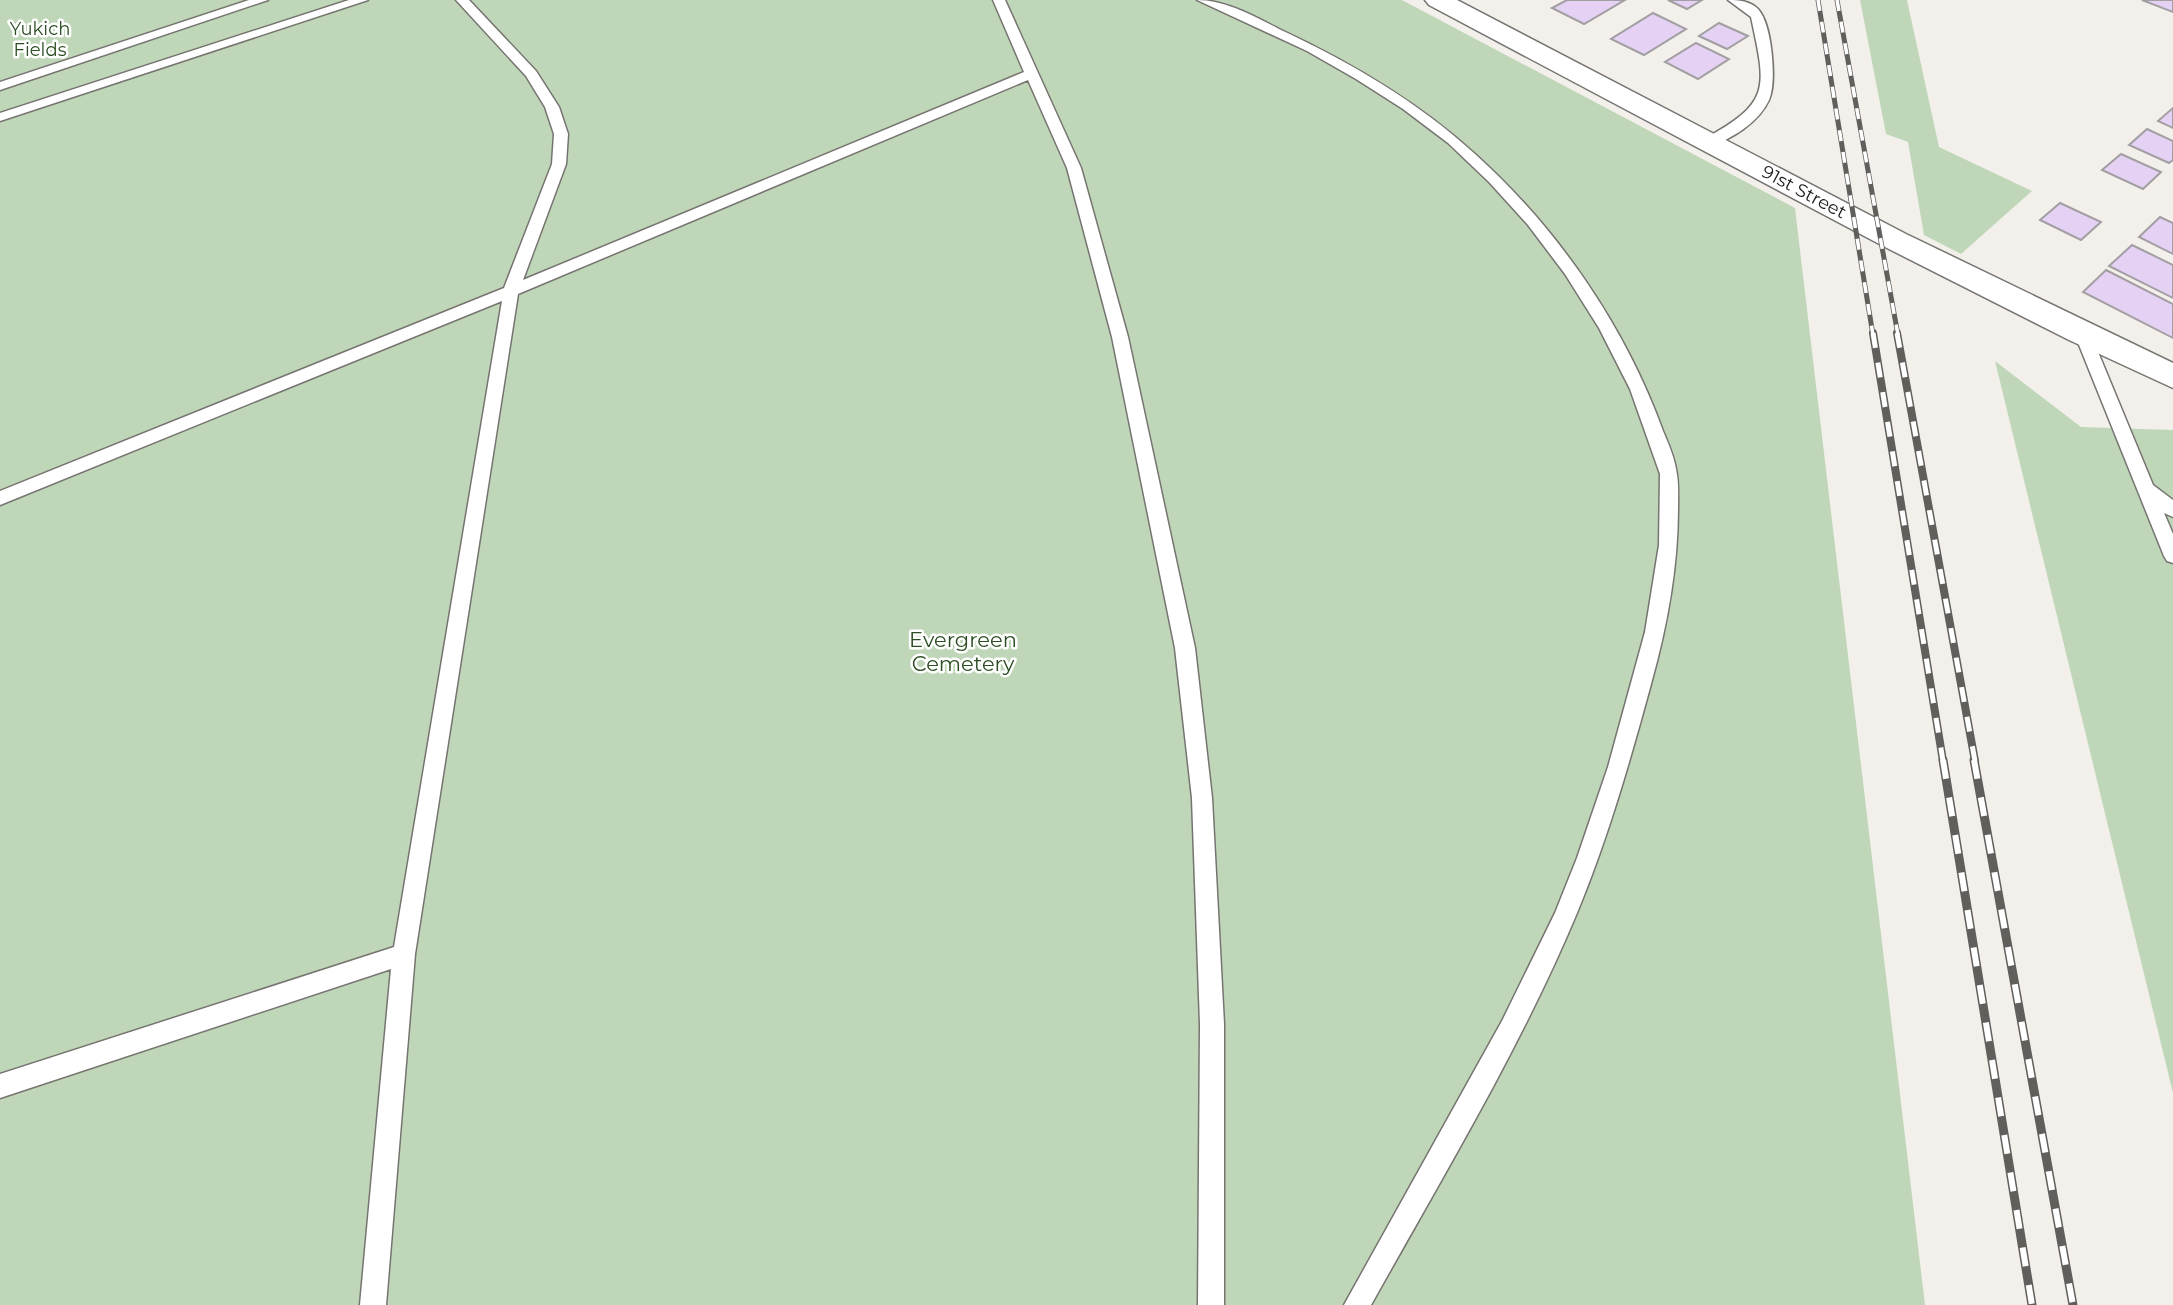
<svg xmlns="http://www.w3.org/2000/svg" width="2173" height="1305" font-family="Montserrat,sans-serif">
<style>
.green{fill:#bfd7b8}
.building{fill:#e5d1f3;stroke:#a29fa3;stroke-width:2}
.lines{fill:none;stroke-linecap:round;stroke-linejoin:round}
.lane-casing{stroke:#767470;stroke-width:3}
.street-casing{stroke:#767470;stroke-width:3}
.lane{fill:#fff;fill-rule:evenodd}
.street{fill:#fff;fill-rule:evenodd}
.rail-far2-casing{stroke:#605f5c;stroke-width:5}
.rail-far1-casing{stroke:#605f5c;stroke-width:8}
.rail-casing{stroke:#605f5c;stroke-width:9}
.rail-far2{stroke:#fff;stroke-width:3.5;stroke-dasharray:11;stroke-linecap:butt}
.rail-far1{stroke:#fff;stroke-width:5;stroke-dasharray:15;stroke-linecap:butt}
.rail{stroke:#fff;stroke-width:6;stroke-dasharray:19;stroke-linecap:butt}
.labels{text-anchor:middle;stroke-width:5;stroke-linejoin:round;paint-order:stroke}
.far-park-label{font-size:18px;fill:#2c4d22;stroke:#fff}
.far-street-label{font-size:18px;fill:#1c1b19;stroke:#fff}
.park-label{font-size:21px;fill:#2c4d22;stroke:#fff}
</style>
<rect width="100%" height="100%" fill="#f3f0ec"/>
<path class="green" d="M0 0H1402L1795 208 1925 1305H0Z
M1860 0H1907L1939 147 2032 191 1961 254 1924 235 1908 142 1886 134Z
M1995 361 2081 427 2173 430V1093Z"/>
<path class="building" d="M1567 0H1625L1584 24 1552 8Z
M1668 0H1702L1687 9Z
M2142 0H2173V12Z
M1653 13 1686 29 1644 55 1611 39Z
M1719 23 1748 36 1727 49 1699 36Z
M1696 43 1729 59 1698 79 1665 62Z
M2173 108V128L2158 121Z
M2147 129 2173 141V160L2169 163 2129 145Z
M2121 154 2161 172 2143 189 2102 170Z
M2060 203 2101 222 2081 240 2040 220Z
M2160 217 2173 223V254L2139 237Z
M2132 245 2173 265V298L2109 266Z
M2106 270 2173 304V338L2083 292Z"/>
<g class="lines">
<g class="lane-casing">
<path id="lane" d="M249 0H268L0 90V82Z
M349 0H368L0 121V113Z
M456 0H469L536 71 559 107 568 134 566 164 523 280 1024 72 993 0H1005L1081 168 1128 337 1195 648 1212 798 1224 1024V1305H1198L1200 1024 1192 798 1175 648 1112 337 1067 168 1028 80 518 294 415 954 386 1305H360L391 969 0 1098V1074L394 947 502 301 0 505V491L504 288 552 164 554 134 545 107 526 76Z
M1197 0C1225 0 1254 16 1279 29 1350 62 1417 101 1475 154 1558 229 1625 326 1663 431 1668 443 1674 456 1676 469 1679 482 1678 496 1678 509 1678 568 1667 627 1651 684 1630 761 1608 838 1577 913 1520 1049 1443 1176 1371 1305H1344L1502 1021 1555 913 1577 858 1608 767 1645 632 1659 545 1660 474 1630 389 1599 328 1565 274 1528 225 1489 182 1448 143 1403 109 1356 79 1307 51Z
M1728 0C1739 0 1750 1 1758 9 1772 24 1777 82 1769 100 1759 122 1731 140 1709 146L1702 142 1704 139C1772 102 1766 88 1751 17Z
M2083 330 2091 335 2153 485 2173 500V517L2164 513 2173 534V563L2167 561 2164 556 2075 335Z"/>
</g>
<g class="street-casing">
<path id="street" d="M1425 0H1457L1906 234 2173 363V388L2069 340 1885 247 1429 5Z"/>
</g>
<use href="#lane" class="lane"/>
<use href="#street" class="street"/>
<g class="rail-far2-casing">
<path id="rail-far2" d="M1818 0 1873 335
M1837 0 1898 335"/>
</g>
<g class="rail-far1-casing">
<path id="rail-far1" d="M1873 333 1943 761
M1897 333 1975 761"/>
</g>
<g class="rail-casing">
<path id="rail" d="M1943 760 2032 1305
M1974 760 2073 1305"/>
</g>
<use href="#rail-far2" class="rail-far2"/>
<use href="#rail-far1" class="rail-far1"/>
<use href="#rail" class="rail"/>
</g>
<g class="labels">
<g class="far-park-label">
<text x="40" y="35">Yukich<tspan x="40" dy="21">Fields</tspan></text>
</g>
<g class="far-street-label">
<text transform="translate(1804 192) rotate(28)" y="6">91st Street</text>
</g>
<g class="park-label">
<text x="963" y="647">Evergreen<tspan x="963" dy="24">Cemetery</tspan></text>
</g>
</g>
</svg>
